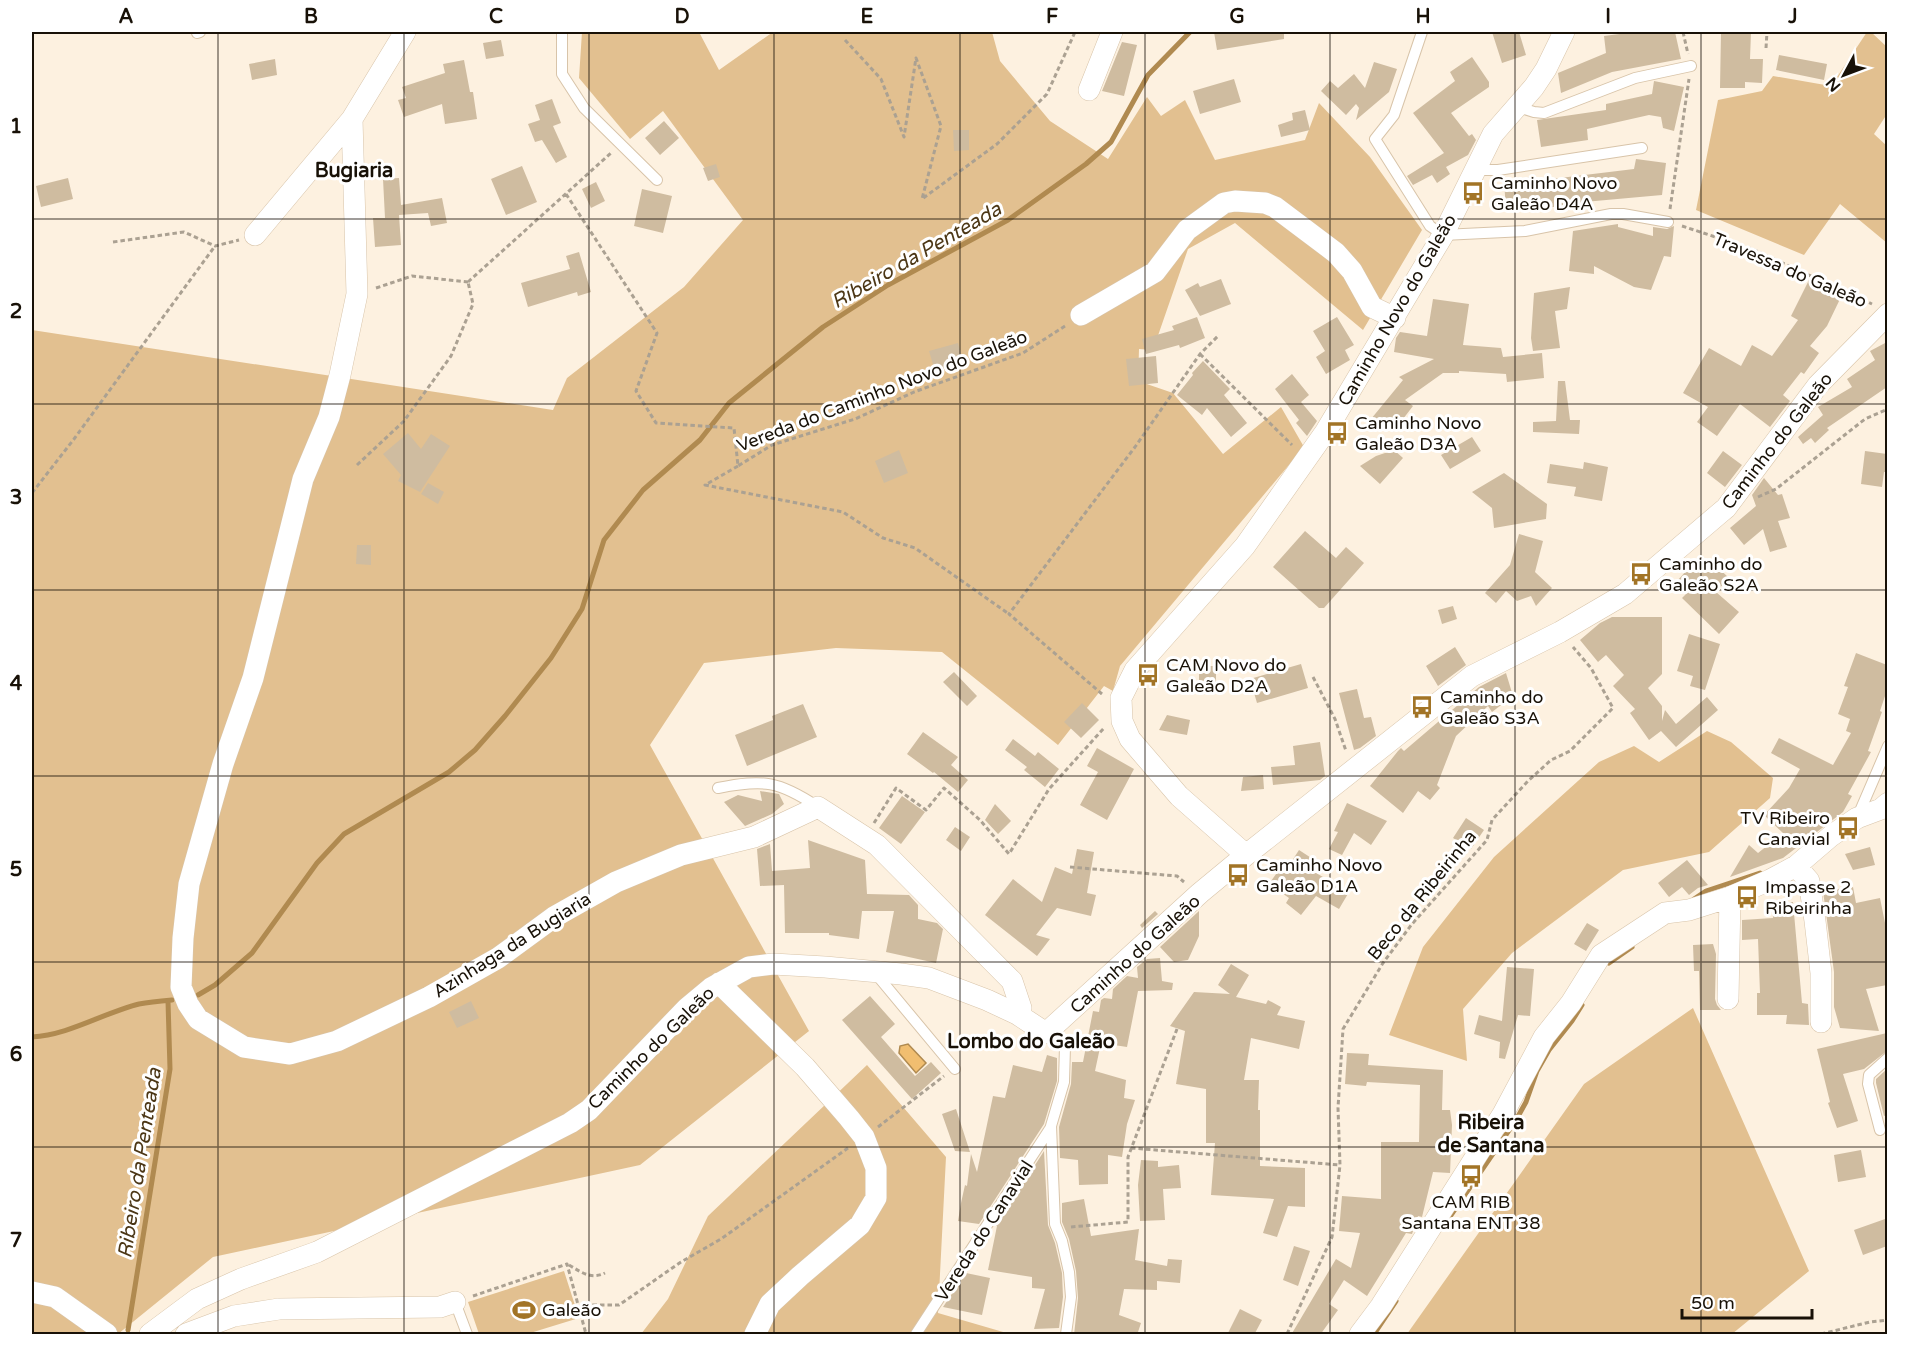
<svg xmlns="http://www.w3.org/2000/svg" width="1919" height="1366" font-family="'Varela Round',sans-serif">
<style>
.green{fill:#e2c090}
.water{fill:#f1be70;stroke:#b08a50;stroke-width:1.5}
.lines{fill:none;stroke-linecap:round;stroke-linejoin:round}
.stream{stroke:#b08a50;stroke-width:5}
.building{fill:#cfbca0}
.service-casing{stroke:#d8c4a9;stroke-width:12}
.minor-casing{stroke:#d8c4a9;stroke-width:22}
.path{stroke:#aba192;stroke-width:3;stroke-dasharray:4.5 3;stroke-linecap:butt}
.service{stroke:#fff;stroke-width:10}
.minor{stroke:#fff;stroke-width:21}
.grid{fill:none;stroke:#181107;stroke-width:1.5;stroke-opacity:0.55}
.labels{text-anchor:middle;stroke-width:6;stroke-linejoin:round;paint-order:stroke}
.poi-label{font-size:18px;fill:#181107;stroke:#fff;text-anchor:start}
.street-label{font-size:18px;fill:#181107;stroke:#fff}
.neighbourhood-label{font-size:20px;font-weight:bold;fill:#181107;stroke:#fff}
.water-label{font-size:20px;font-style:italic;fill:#4c3716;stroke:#fff}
.neatline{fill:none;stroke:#181107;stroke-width:2}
.grid-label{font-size:20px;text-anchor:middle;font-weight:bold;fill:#181107}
</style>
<rect width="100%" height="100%" fill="#fdf1e0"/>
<path class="green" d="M582 32H699L719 70 773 32H992L1000 61 1050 121 1108 159 1147 97 1161 116 1185 100 1215 160 1305 140 1319 103 1370 157 1422 230 1363 330 1235 223 1188 249 1153 350 1139 349 1138 381 1173 393 1223 454 1281 407 1304 447 1120 666 1113 691 1104 686 1058 745 942 652 836 648 704 663 650 745 809 1031 640 1165 213 1257 118 1334H32V330L553 410 567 378 684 287 743 220 663 111 630 139 579 78Z
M1867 32H1871L1887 47V114L1874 134 1887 146V243L1840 204 1804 255 1696 210 1718 100 1762 91 1773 76 1831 86Z
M1707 731 1731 742 1773 778 1770 798 1709 852 1623 870 1512 953 1463 1009 1467 1061 1389 1035 1423 947 1494 857 1599 762 1634 746 1659 762Z
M1693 1008 1809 1271 1732 1334H1407L1584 1084Z
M867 1065 946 1157 938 1313 1010 1334H641L668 1299 708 1216Z
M564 1271 579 1318 527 1334H479L468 1302Z"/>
<path class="water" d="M908 1044 926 1063 916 1073 899 1053 900 1046Z"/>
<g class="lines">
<path class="stream" d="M1694 899 1706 891 1760 873
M1609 963 1632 947
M198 995 215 985 252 953 317 863 344 834 449 772 475 750 505 716 551 658 582 609 604 540 643 490 700 440 729 403 823 327 888 285 1008 220 1086 164 1111 142 1148 75 1190 32
M32 1037C69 1035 103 1013 139 1004 150 1002 161 1001 172 1000
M1451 1215 1516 1120 1526 1102 1537 1071 1549 1050 1572 1021 1582 1005
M128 1330 170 1069 168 1001
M1374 1334 1396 1301"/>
</g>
<path class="building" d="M1214 32H1284V39L1217 50Z
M1492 32H1519L1526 55 1502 63Z
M1635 32H1675L1681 59 1612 72 1561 93 1558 73 1606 53 1604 36Z
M1721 32H1751L1750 59H1763L1762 83 1745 82V88H1720Z
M501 40 504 56 486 59 483 43Z
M1122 42 1137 45 1124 96 1102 91Z
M1779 55 1827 64 1824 80 1776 70Z
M1472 57 1489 82V87L1451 113 1469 136 1472 134 1476 140 1468 155 1446 167 1450 174 1437 183 1432 175 1413 185 1407 176 1444 153 1413 113 1455 81 1450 72Z
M275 59 277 75 252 80 249 64Z
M464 60 470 92H473L477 119 445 124 442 104 404 117 398 100 406 98 402 87 445 73 443 64Z
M1374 62 1397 69 1389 92 1356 120 1359 108 1356 104 1346 115 1321 91 1330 81 1338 88 1354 74 1365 88Z
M1234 79 1241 102 1200 114 1193 91Z
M1654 81 1684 87 1674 131 1663 128 1661 117 1649 115 1587 129 1588 140 1541 147 1537 120 1606 110V104L1652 94Z
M552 99 561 123 553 126 567 157 556 163 542 140 535 142 528 124 540 120 535 105Z
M1305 110 1310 130 1281 137 1278 125 1293 120 1292 113Z
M664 121 679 138 660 155 645 138Z
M953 130H969V150L954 151Z
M1636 159 1666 163 1662 195 1584 202 1541 209 1506 211 1504 180 1535 177V181L1634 169Z
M716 164 720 177 708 181 703 168Z
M522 166 537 202 506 215 491 179Z
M68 178 73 199 41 207 36 186Z
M399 178 401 205 442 198 447 223 431 226 428 213 399 215 401 245 375 247 373 218H385L383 179Z
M596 182 605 201 591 208 582 189Z
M642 189 672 196 663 233 634 226Z
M1618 224V227L1653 236V227L1667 229 1674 226 1671 257 1664 256 1651 290 1634 287 1594 266V274L1569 271 1573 231Z
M579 252 591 292 578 296 577 292 528 307 521 283 570 269 566 256Z
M1221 279 1231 304 1200 316 1185 290 1198 283 1200 287Z
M1809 280 1841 297 1827 326 1810 346 1819 353 1804 374 1801 372 1783 395 1790 401 1770 427 1740 404 1717 436 1697 422 1708 407 1683 393 1709 348 1741 366 1752 345 1772 356 1798 320 1791 316Z
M1570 287 1567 309 1555 311 1560 348 1533 351 1531 338 1534 293Z
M1433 299 1469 304 1463 345 1501 348 1503 357 1542 353 1544 378 1507 382 1506 374 1459 371V373H1443L1405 400 1413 406 1393 432 1378 420 1374 422 1371 419 1403 380 1399 377 1434 359 1394 352 1396 338 1400 332 1427 336Z
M1197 317 1205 338 1180 348 1179 345 1146 354 1142 339 1174 330 1172 326Z
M1337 317 1354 345 1345 350 1350 360 1326 374 1316 357 1325 351 1313 331Z
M1887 342V387L1827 428 1829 430 1815 443 1811 438 1803 444 1798 437 1823 415 1818 407 1852 387 1847 379 1875 360 1870 351Z
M958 343 964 363 935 371 929 351Z
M1156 356 1158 383 1129 386 1126 359Z
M1203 361 1230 389 1224 395 1247 423 1231 437 1207 408 1202 415 1177 395 1193 375 1192 373Z
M1292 374 1309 395 1301 402 1317 421 1307 436 1296 423 1299 420 1275 389Z
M1558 381H1565L1570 420H1580L1579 434 1533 432V422L1556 421Z
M408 433 421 449 431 434 450 446 420 492 398 481 401 475 383 454Z
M1472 437 1481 451 1450 469 1441 455Z
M899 450 908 473 884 483 875 461Z
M1394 450 1403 458 1380 484 1360 466 1376 456Z
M1723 451 1742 465 1725 487 1707 473Z
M1865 451 1887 454V472H1884L1882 487 1861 484Z
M1584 462 1608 467 1602 501 1574 496 1576 487 1547 483 1550 464 1583 469Z
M1504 473 1547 504 1546 519 1494 528 1492 508 1472 492Z
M1764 478 1778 495 1782 494 1790 518 1778 521 1787 547 1770 552 1763 529 1744 545 1730 528 1756 506 1752 495Z
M428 483 444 492 438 504 421 494Z
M1305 531 1336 558 1346 547 1364 563 1324 608H1319L1273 567Z
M1519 534 1543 541 1535 572 1552 588 1536 606 1531 596 1517 601 1506 591 1496 603 1485 593 1510 565Z
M357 545H371V565L356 564Z
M1697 559 1703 565 1709 559 1729 578 1716 592 1739 612 1719 634 1682 598 1688 592 1677 581Z
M1453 606 1457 619 1442 624 1438 610Z
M1612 617H1662V674L1648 688 1662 706V721L1665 710 1676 724 1707 697 1718 710 1676 747 1661 731 1649 740 1630 713 1635 709 1613 686 1624 675 1606 655 1598 662 1580 640 1600 623Z
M1689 634 1720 644 1705 690 1690 686 1693 676 1677 671Z
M1455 647 1466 665 1438 686 1426 666Z
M1856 653 1887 665V690L1880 711 1882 712 1868 751 1871 752 1848 794 1852 796 1843 812 1783 858 1730 877 1749 845 1758 853 1783 833 1764 815 1789 788 1800 769 1771 753 1779 738 1833 765 1851 733 1846 731 1850 719 1838 714 1848 687 1844 686Z
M1301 664 1308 688 1257 703 1250 679Z
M1199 666H1216V692H1199Z
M954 672 977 696 967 706 943 682Z
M1506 673 1513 696 1492 712 1488 706 1456 736 1437 785 1440 788 1430 800 1418 791 1403 813 1370 786 1398 751 1401 748 1404 751 1479 687Z
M1357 689 1364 718 1371 717 1376 736 1360 748 1354 750 1339 693Z
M1082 703 1099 720 1081 738 1064 722Z
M803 704 817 737 747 766 735 735 773 720 772 716Z
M1167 715 1190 720 1187 735 1159 730Z
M923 732 958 757 951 765 968 780 958 792 934 772 933 773 907 754Z
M1013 739 1035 756 1038 752 1059 769 1045 787 1024 770 1027 767 1005 750Z
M1320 742 1325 776 1320 780 1273 785 1271 767 1295 765 1293 746Z
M1097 748 1134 769 1107 820 1080 805 1098 772 1087 766Z
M1263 775 1264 789 1241 791 1243 777Z
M760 791 779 794 784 804 772 814 745 826 724 802 738 795 762 801Z
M902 796 925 812 901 844 879 828Z
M1347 803 1387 821 1371 845 1354 833 1342 855 1329 849 1338 832 1334 831Z
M995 804 1011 821 998 834 985 820Z
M1466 818 1484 830 1471 849 1453 838Z
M955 827 970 837 961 851 946 840Z
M808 840 865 860 867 894 909 895 918 905V919L937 923 943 929 936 963 886 952 894 911H862L859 939 829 935V933H785L784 885 760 886 757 849 770 844 772 871 810 868Z
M1870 847 1875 865 1853 870 1845 854Z
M1077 849 1094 852 1087 893 1096 895 1091 916 1057 908 1036 935 1050 939 1037 956 985 915 1013 879 1042 902 1055 867 1072 874Z
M1299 850 1322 865 1316 873 1349 892 1339 909 1316 896 1301 915 1286 903 1289 898 1269 884 1281 867 1286 870Z
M1687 860 1708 885 1698 888 1689 895 1682 887 1669 897 1658 883Z
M1853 887 1856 903 1880 898 1885 923 1887 922V985L1866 989 1879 1031 1840 1028 1834 1007V972L1823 891Z
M1793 902 1802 1003 1808 1004 1809 1025 1786 1024 1787 1015H1757V993H1760L1758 939 1742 940V920L1773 918 1772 903Z
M1155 911 1158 914 1142 928 1140 925Z
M1199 911V936L1188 960 1174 962 1160 947Z
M1587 923 1599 930 1586 951 1574 944Z
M1713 944 1716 954 1715 999 1717 1005 1721 1010H1700L1699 971H1694L1693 945Z
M1160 958 1162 981 1173 983 1172 990 1138 991 1127 1047 1101 1043 1095 1071 1126 1080 1124 1098 1135 1100 1127 1124 1122 1157 1108 1155V1184L1079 1185 1078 1160 1060 1158 1059 1127 1071 1084 1072 1062H1083L1093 1011 1099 1012 1101 1000 1104 998 1112 999 1113 989 1127 976 1138 978 1137 967 1147 959Z
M1231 964 1249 975 1236 997 1266 1004 1268 1000 1281 1007 1277 1015 1305 1021 1299 1049 1251 1038 1244 1080H1259L1258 1110H1260V1166L1305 1168V1207L1288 1206 1277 1237 1263 1233 1274 1199 1211 1195 1215 1143H1206V1089L1176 1084 1185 1031 1170 1026 1194 992 1230 994 1218 985Z
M1507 967 1534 969 1530 1016 1518 1015 1505 1059 1499 1058 1500 1042 1474 1034 1479 1015 1502 1021Z
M870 996 895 1024 881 1037 915 1076 931 1062 941 1073 912 1099 842 1020Z
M471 1001 479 1018 457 1028 449 1012Z
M1887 1033V1051L1864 1069 1843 1074 1858 1121 1837 1128 1828 1103 1830 1102 1817 1049Z
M1347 1053 1369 1054 1368 1065 1443 1070 1442 1110H1450L1452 1125 1450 1173 1433 1172 1422 1217 1418 1216 1412 1234 1406 1233 1367 1296 1344 1280 1329 1304 1338 1310 1320 1335H1291L1336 1259 1351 1268 1360 1233 1339 1231 1342 1196 1381 1199V1142H1419L1420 1085 1367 1082 1366 1086 1345 1084Z
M1047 1055 1057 1058V1081L1044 1124 979 1224 958 1221 961 1203 965 1185 967 1186 971 1154 977 1172 993 1096 1005 1098 1013 1065 1042 1072Z
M1887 1069V1115L1884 1116 1876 1083V1079Z
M956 1109 970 1152 955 1151 948 1131 942 1114Z
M1861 1150 1866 1177 1838 1182 1834 1155Z
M1044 1151 1048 1225 1055 1243 1062 1273 1063 1297 1059 1328 1034 1329 1045 1289 1032 1288V1277L988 1270 997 1226H996Z
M1141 1160 1158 1161V1167L1179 1165 1181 1188 1163 1189 1165 1220 1140 1221 1138 1185Z
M1084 1199 1091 1236 1139 1229 1135 1260 1167 1266 1168 1259 1182 1260 1180 1283 1157 1281V1290L1124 1289 1119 1315 1141 1323 1137 1335H1074L1078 1298 1076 1271 1069 1239 1062 1222V1203Z
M1885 1219 1887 1227V1246L1863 1255 1854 1230Z
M1294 1246 1310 1251 1298 1286 1283 1280Z
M966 1273 990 1278 982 1315 943 1307Z
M1240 1309 1262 1320 1254 1335H1227Z"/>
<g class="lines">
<g class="service-casing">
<path id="service" d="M562 32V74L584 108 657 180
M1422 32 1394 115 1375 139 1430 226 1443 235 1525 231 1611 214H1623L1668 222
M197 33 200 32
M1518 107 1534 112 1544 113 1635 78 1691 66
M1477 170H1498L1642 148
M718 788C764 779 779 781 818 807
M1857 818 1888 746
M876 974 955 1069
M1046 1033 1061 1041 1065 1046 1064 1082 1051 1126 1055 1224 1062 1241 1069 1272 1071 1297 1066 1334
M1880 1130 1868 1084 1869 1075 1888 1058
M455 1302 467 1334
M916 1334 1051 1127"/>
</g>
<g class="minor-casing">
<path id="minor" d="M1089 90 1112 32
M352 119 357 294 340 375 329 417 303 479 253 678 223 764 189 884 183 938 181 987 188 1004 198 1019 244 1047 290 1054 337 1041 429 997 498 958 554 917 616 882 681 855 754 837 818 807 877 845 1012 981 1021 1008 1017 1014
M255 235 352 119 405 32
M1081 315 1155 272 1187 230 1224 203 1235 201 1265 203 1275 207 1336 253 1352 271 1372 307 1395 318
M1246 855 1179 796 1130 739 1122 721 1121 698 1135 670 1245 546 1326 431 1443 235 1493 134 1534 87 1546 69 1564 32
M1796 866 1809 881 1815 921 1821 973V1022
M719 983 805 1067 849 1118 864 1137 876 1168V1198L860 1225 800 1276 770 1304 755 1334
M1728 999 1730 897
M32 1292 55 1297 107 1334
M150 1334 197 1299 241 1279 317 1252 570 1123 589 1110 687 1008 711 988 749 967 773 964 825 967 901 974 929 978 987 1000 1017 1014 1046 1033 1200 893 1246 855 1472 676 1560 632 1625 594 1720 513 1726 508 1818 385 1888 314
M186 1334 234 1316 279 1309 440 1307 455 1302
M1360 1334 1381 1306 1503 1114 1544 1037 1571 1003 1601 955 1665 913 1689 910 1730 897 1770 880 1796 866 1831 836 1857 818 1881 809 1888 803"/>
</g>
<path class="path" d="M1683 32 1688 54
M845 40 881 79 904 137 916 58 941 126 922 199 997 144 1047 94 1075 32
M1766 48 1767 32
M566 194 657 333 636 391 656 423 734 428 738 466 772 445 855 419 914 392 1023 353 1065 326
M1670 209 1689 79
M1682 226 1752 249 1872 304
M113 242 184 232 215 246 239 240
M468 282 611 153
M376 288 412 276 468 282
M1200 354 1292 445
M357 465 404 421 451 356 473 304 468 282
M738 466 705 485 843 512 883 538 915 548 1009 614
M32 493 74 439 215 246
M1758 497 1776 489 1865 419 1888 409
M1313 677 1335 719 1346 751
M1102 694 1009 614 1135 447 1200 354 1219 335
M874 823 896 788 926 810 944 788 980 820 1009 854 1049 789 1104 728
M1070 867 1177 876 1184 882
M878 1127 944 1076
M1131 1148 1340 1165
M1071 1227 1128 1222V1157L1177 1029
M569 1265C581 1272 591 1280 605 1273
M473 1296 567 1264 586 1334
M578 1309 593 1305H619L681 1262 721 1239 848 1148
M1287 1334 1332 1237 1340 1165 1338 1108 1343 1029 1383 963 1412 924 1487 840 1492 820 1528 781 1551 760 1570 751 1613 708 1591 668 1573 647
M1821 1334 1870 1322 1888 1320"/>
<use href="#service" class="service"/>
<use href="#minor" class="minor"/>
</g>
<path class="grid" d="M218 32V1334M404 32V1334M589 32V1334M774 32V1334M960 32V1334M1145 32V1334M1330 32V1334M1515 32V1334M1701 32V1334M32 219H1888M32 404H1888M32 590H1888M32 776H1888M32 962H1888M32 1147H1888"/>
<defs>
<g id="bus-bare" transform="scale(1.8)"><path d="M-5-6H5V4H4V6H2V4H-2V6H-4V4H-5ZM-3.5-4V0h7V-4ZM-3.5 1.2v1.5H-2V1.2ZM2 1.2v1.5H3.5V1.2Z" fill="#a27426" stroke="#fff" stroke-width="2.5" paint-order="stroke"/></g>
<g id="stadium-bare" transform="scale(1.8)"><path d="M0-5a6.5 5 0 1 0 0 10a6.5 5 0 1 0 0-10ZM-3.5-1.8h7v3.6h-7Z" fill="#a27426" stroke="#fff" stroke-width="2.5" paint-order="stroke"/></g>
</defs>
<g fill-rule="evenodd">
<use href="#bus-bare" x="1473" y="193"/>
<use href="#bus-bare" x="1337" y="433"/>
<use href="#bus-bare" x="1641" y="574"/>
<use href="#bus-bare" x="1148" y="675"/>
<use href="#bus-bare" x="1422" y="707"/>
<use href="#bus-bare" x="1848" y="828"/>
<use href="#bus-bare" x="1238" y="875"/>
<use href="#bus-bare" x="1747" y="897"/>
<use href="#bus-bare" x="1471" y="1176"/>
<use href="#stadium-bare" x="524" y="1310"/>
</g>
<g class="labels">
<g class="poi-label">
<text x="1491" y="189">Caminho Novo<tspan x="1491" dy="21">Galeão D4A</tspan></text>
<text x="1355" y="429">Caminho Novo<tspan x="1355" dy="21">Galeão D3A</tspan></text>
<text x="1659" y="570">Caminho do<tspan x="1659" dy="21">Galeão S2A</tspan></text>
<text x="1166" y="671">CAM Novo do<tspan x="1166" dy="21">Galeão D2A</tspan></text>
<text x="1440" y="703">Caminho do<tspan x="1440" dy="21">Galeão S3A</tspan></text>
<text x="1830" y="824" text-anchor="end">TV Ribeiro<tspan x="1830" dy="21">Canavial</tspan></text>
<text x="1256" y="871">Caminho Novo<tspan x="1256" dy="21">Galeão D1A</tspan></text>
<text x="1765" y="893">Impasse 2<tspan x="1765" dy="21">Ribeirinha</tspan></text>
<text x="1471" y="1208" text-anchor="middle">CAM RIB<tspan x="1471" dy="21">Santana ENT 38</tspan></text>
<text x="542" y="1316">Galeão</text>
</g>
<g class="street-label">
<text transform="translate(1790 270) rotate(23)" y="6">Travessa do Galeão</text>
<text transform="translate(1397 310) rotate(-60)" y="6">Caminho Novo do Galeão</text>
<text transform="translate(882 391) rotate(-21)" y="6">Vereda do Caminho Novo do Galeão</text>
<text transform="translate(1777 441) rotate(-52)" y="6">Caminho do Galeão</text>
<text transform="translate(1422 895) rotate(-51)" y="6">Beco da Ribeirinha</text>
<text transform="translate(512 945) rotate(-32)" y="6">Azinhaga da Bugiaria</text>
<text transform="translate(1135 954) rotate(-42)" y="6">Caminho do Galeão</text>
<text transform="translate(651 1048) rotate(-44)" y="6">Caminho do Galeão</text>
<text transform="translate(984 1231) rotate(-57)" y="6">Vereda do Canavial</text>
</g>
<g class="neighbourhood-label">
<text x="354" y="177">Bugiaria</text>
<text x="1031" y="1048">Lombo do Galeão</text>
<text x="1491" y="1129">Ribeira<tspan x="1491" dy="23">de Santana</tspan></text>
</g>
<g class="water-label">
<text transform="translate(916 255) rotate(-30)" y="7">Ribeiro da Penteada</text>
<text transform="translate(139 1163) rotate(-81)" y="7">Ribeiro da Penteada</text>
</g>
</g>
<rect width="1919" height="1366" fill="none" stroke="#ffffff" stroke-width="66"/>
<g transform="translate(1844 75) rotate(229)" stroke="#ffffff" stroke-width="4.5" paint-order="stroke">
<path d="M0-4.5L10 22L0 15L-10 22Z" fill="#181107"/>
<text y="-9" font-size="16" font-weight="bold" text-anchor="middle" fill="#181107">N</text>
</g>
<path d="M1682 1309v9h130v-9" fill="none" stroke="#181107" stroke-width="3"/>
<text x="1691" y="1309" font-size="18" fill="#181107" stroke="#ffffff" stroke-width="4.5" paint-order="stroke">50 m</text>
<rect x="33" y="33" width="1853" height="1300" class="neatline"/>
<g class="grid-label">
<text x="126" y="23">A</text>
<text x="311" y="23">B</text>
<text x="496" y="23">C</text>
<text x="682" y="23">D</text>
<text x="867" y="23">E</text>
<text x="1052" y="23">F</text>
<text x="1237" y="23">G</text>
<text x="1423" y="23">H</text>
<text x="1608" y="23">I</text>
<text x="1793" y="23">J</text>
<text x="16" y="133">1</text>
<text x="16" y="318">2</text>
<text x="16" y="504">3</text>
<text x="16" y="690">4</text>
<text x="16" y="876">5</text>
<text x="16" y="1061">6</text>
<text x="16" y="1247">7</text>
</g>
</svg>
